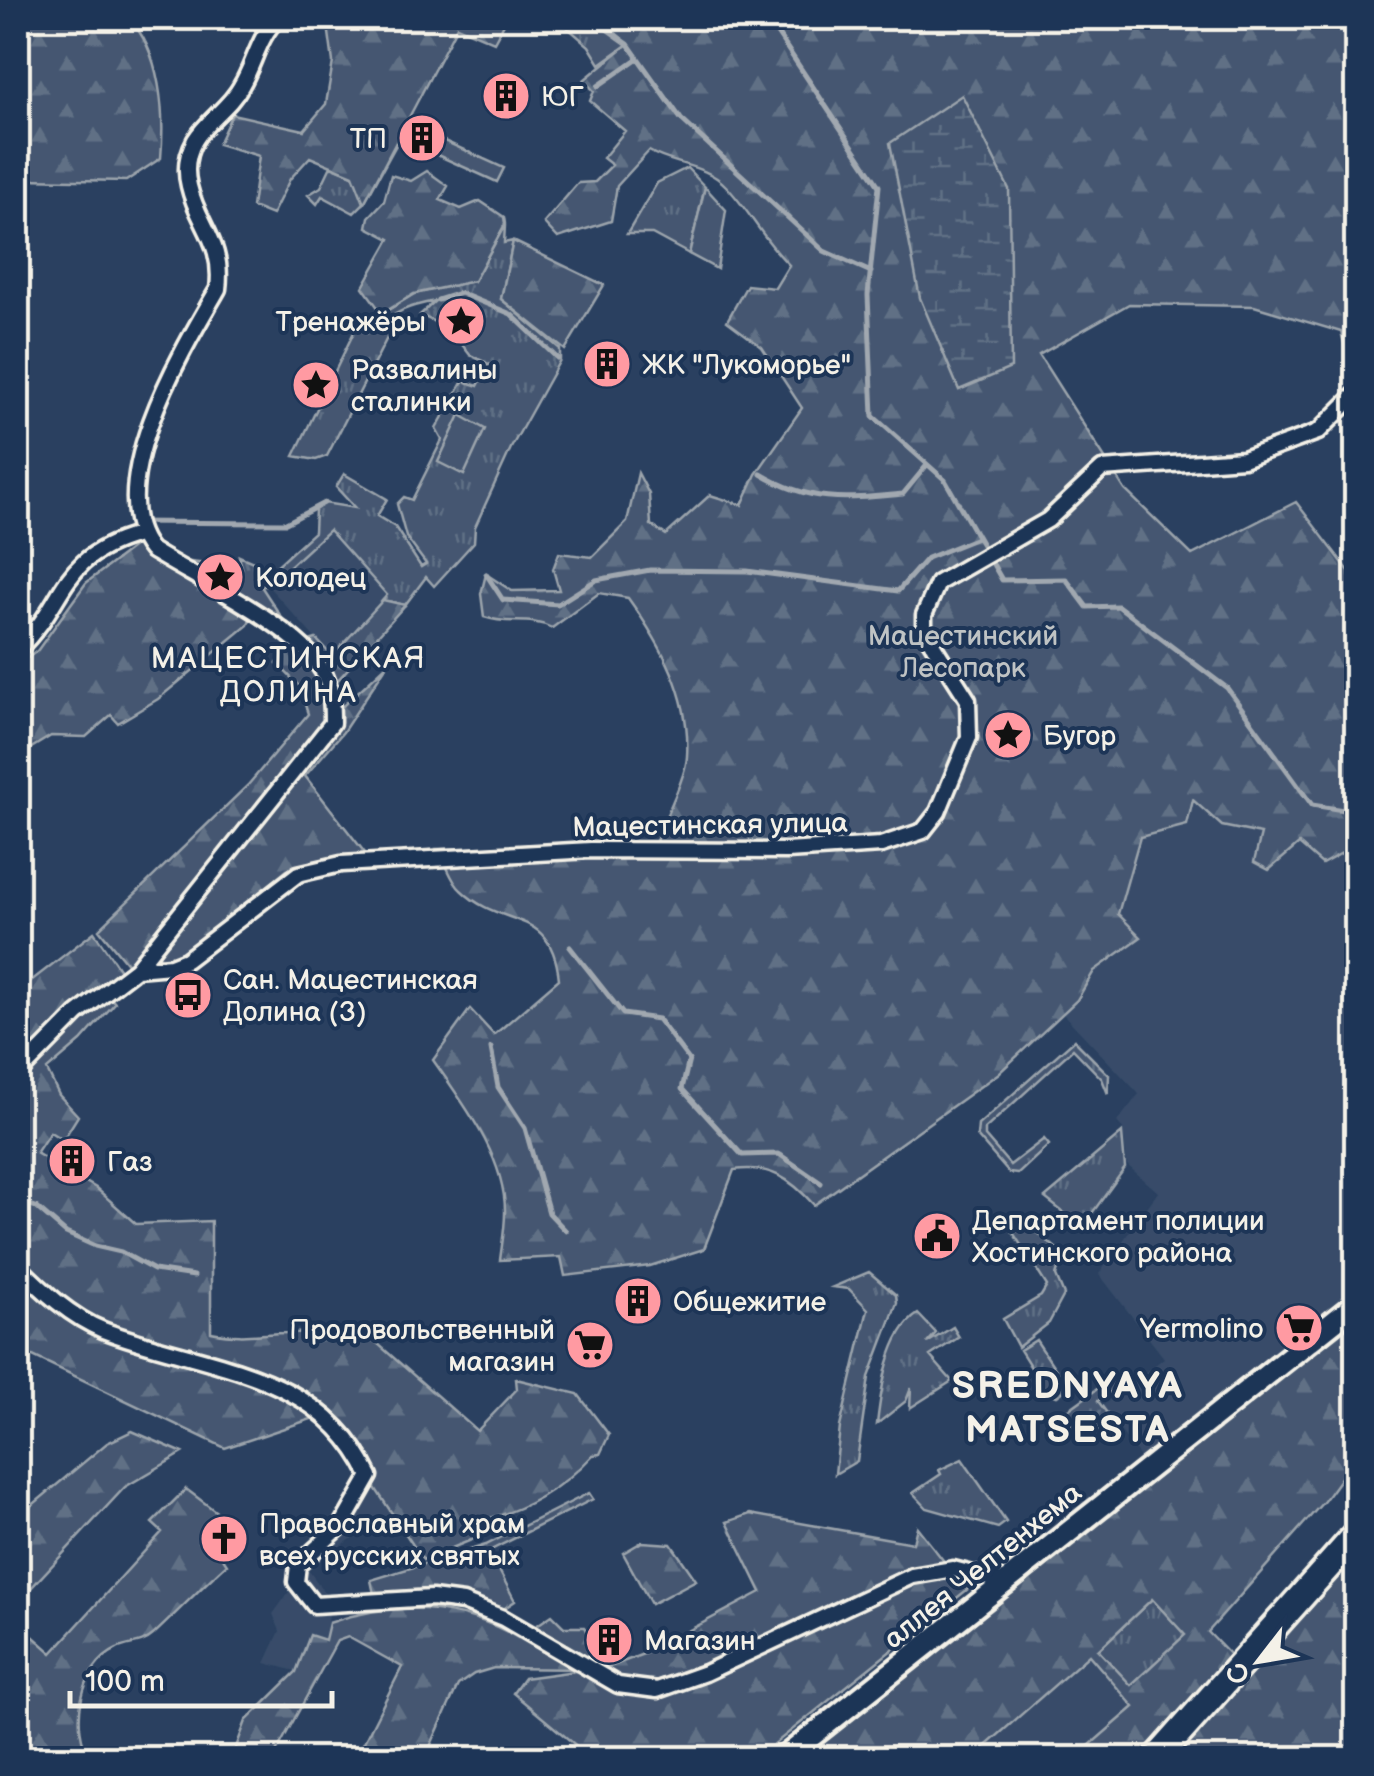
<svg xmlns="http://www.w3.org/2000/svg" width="1374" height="1776" font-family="'Balsamiq Sans',sans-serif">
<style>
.built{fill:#374c69}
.grass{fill:url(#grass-tufts);stroke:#9ca4ac;stroke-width:2.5}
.forest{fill:url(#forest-firs);stroke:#9ca4ac;stroke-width:2.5;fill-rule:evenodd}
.wetland{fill:url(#wetland-marsh);stroke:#9ca4ac;stroke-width:2.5}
.pitch{fill:#445771;stroke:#9ca4ac;stroke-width:2.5}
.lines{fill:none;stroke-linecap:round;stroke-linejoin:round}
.stream{stroke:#a1a8b0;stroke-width:5}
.street-casing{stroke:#f4f1e8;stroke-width:21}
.secondary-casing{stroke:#f4f1e8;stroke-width:28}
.highway-casing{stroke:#f4f1e8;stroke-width:32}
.street{stroke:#1d3557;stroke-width:14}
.secondary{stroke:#1d3557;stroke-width:20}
.highway{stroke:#1d3557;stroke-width:25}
.labels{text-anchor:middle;stroke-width:8;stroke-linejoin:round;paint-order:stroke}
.poi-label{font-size:28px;fill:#f4f1e8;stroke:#1d3557;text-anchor:start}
.park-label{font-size:28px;fill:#bfc3c4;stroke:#1d3557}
.street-label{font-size:28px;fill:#f4f1e8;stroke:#1d3557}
.neighbourhood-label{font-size:30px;letter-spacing:2.5px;fill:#f4f1e8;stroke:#1d3557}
.district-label{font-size:38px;font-weight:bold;letter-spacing:2.5px;fill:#f4f1e8;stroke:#1d3557}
</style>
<defs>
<pattern id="grass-tufts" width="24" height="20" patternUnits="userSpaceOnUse" patternTransform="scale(2.5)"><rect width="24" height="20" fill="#445771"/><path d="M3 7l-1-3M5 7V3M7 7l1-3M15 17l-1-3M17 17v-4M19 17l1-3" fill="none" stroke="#607085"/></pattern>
<pattern id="forest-firs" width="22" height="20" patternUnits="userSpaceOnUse" patternTransform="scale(2.5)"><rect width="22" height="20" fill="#445771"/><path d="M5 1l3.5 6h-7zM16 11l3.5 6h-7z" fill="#607085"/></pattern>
<pattern id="wetland-marsh" width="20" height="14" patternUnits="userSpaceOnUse" patternTransform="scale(2.5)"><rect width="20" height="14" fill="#445771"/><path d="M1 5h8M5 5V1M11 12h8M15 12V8" fill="none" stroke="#607085"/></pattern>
</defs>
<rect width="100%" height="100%" fill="#2a4060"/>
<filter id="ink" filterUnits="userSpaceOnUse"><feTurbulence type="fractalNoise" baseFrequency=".01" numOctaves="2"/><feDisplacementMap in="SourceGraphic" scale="20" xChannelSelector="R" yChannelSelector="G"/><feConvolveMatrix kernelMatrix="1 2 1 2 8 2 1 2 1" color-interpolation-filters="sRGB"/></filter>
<g filter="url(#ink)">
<path class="built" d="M330 530 388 596 332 657 268 586Z
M1193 799 1222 826 1299 844 1322 864 1356 845V1304L1148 1468 1102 1406 1164 1358 1099 1274 1158 1192 1127 1165 1123 1129 1117 1122 1139 1094 1062 1013 1077 1000 1094 971 1141 938 1118 914 1140 836 1187 825Z
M370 1476 391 1513 307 1568 331 1602 325 1640 310 1636 296 1671 265 1663 280 1631 273 1614 296 1582 298 1565 342 1525Z
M1089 1655 1134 1707 1075 1758H972Z"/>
<path class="grass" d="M586 18 607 25 628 44 600 64 589 46 568 28Z
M396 145 364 203 354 213 322 196 317 204 308 195 321 187 331 166 353 175Z
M687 168 705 187 689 254 652 234H627L657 183Z
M505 225 504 243 513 241 501 299 560 349V360L511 448 475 527 474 542 434 586 426 577 405 605 383 600 387 595 329 530 268 586H261L299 644 165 559 242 568 239 556 272 570 314 532 315 510 324 503 355 508 336 487 344 474 387 499 377 516 395 527 421 567 426 564 406 537 397 504 404 497 412 500 442 440 436 429 463 381 478 386 489 364 470 355 457 338 468 313 461 311 456 322 446 318 443 326 420 315 435 301C415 305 388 311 379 332H390L327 456 316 460 294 456 356 328 367 333 379 309 388 310 414 294 474 281Z
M1074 1040 1109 1075 1108 1094 1102 1079 1073 1049 985 1129V1136L1010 1165 1044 1139 1049 1145 1018 1174 1009 1173 977 1136 978 1125Z
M1122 1133 1125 1168 1082 1227 1045 1198Z
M1010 1217 1031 1227 1063 1254 1056 1276 1064 1295 1049 1323 1018 1347 1003 1319 1041 1296 1047 1286 1005 1220Z
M869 1272 896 1295 897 1303 869 1377 857 1461 835 1474 840 1427 868 1309 849 1289 833 1287Z
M918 1314 936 1333 927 1343 953 1327 959 1337 930 1356 952 1381 910 1408 911 1388 906 1401 877 1424C881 1391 888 1333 918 1314Z
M1036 1340 1068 1388 1057 1396 1047 1393 1020 1350Z
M1121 1372 1127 1379 1098 1401 1118 1428 1109 1434 1102 1426 1084 1439 1068 1419V1410Z
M962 1459 1006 1522 998 1528 927 1508 913 1493 941 1474 939 1470Z
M1152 1599 1186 1635 1131 1686 1098 1650Z"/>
<path class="forest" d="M18 18H128C161 50 165 114 161 158L126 181 23 179 18 175Z
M327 18H507L494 42 457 26 364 203 353 175 310 157 290 179 272 215 252 207 259 156 218 144 232 114 304 130 326 104 333 62Z
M586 18H1356V387L1341 332 1254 306 1129 304 1039 355 1125 490 1192 555 1296 502 1349 571 1356 614V845L1322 864 1299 844 1269 870 1254 862 1261 834 1222 826 1193 800 1187 825 1140 837 1118 914 1141 937 1094 971 1077 1000 999 1073 814 1205C790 1178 770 1165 734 1170L704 1249 650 1266 565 1276 561 1257 500 1260C502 1244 505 1228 505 1213 506 1158 463 1103 433 1060L470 1009 494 1035 559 979C551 905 503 931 461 890 451 882 446 861 437 849L655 844C663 820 686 778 687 756 691 696 661 644 628 598L599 593 552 628C528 616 509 626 484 617L481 594 486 574 512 591 559 590 553 569 559 553 592 557 627 522 638 473 649 494 651 525 666 535 710 495 742 505 756 474 802 408 762 347 727 321 747 285 775 288 789 265C762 238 749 210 726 186 705 164 672 165 649 151L617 186 611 221 558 238 544 223 578 183 595 182 612 165 603 158 625 131 590 101 594 91 584 80 628 44 607 25Z
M427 171 448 186 440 200 461 209 480 201 504 217 505 224 474 281 414 294 388 310 379 309 363 287 390 239 367 227 369 217 384 201 391 175 411 181Z
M513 241 604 285 565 350 501 299Z
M143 540 252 613 248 625 158 699 118 723 111 715 86 737 51 736 18 756V665L37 651 86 583Z
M383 600 405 605 329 690 333 715 387 665 343 732 305 776 365 853 287 870 171 966 159 956 160 942 129 966 99 929 248 785 308 714 299 686 277 663 299 644 316 639 332 656Z
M94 932 120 970 104 990 115 1003 81 1041 47 1070 59 1095 78 1116 63 1140 50 1132 36 1153 96 1188 136 1224 211 1221V1332C246 1339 257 1333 289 1333 315 1332 334 1333 360 1328L477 1431 517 1389 516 1379 578 1394 609 1435 600 1454 593 1455C565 1486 522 1513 480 1520L486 1534 423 1560 326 1414 225 1448 18 1349V991Z
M1356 1304V1457L1324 1501 1208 1632 1236 1661 1356 1521V1758H1075L1134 1707 1089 1655 972 1758H784ZM1152 1599 1185 1635 1131 1685 1098 1650Z
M132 1431 183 1453 125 1487 18 1602V1517L107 1443Z
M186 1489 222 1516 229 1527 211 1540 227 1564C201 1587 178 1612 153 1635 142 1645 129 1643 117 1649 79 1666 70 1728 90 1758H18V1623L52 1653 162 1532 152 1523Z
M589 1493 593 1499 489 1551 515 1601 502 1610 450 1594H374L371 1580 486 1545Z
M750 1514 913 1543 917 1527 954 1574 978 1581 757 1758H591L513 1693 524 1678 590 1669 494 1668 474 1674 458 1685 425 1758H356L402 1667 348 1637 337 1641 273 1758H232L246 1721 296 1672 310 1635 325 1640 329 1623C392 1600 460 1604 518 1638L552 1615 564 1627H584L607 1668 646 1653 761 1592 727 1522Z
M642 1542 671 1544 696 1580 651 1604 623 1553Z"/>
<path class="wetland" d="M962 95 1009 189 1011 368 959 390 920 298 890 143Z"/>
<path class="pitch" d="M431 135 504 168 497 182 426 150Z
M705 187 726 210 717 269 689 254Z
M460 415 485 429 464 475 438 462Z"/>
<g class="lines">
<path class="stream" d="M591 18 628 44 681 119 824 251 871 272
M767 18 879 186 868 295 873 416 945 480 1002 580 1066 579 1087 607 1118 606 1227 688 1312 805 1356 812
M598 86 638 58
M438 300 460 293 511 314 557 358
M761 474C811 504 848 499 903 494L927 465
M131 522 286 523 324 503
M486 574 503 600 558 604 596 580 650 570 747 571 898 591 927 558 977 538
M570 947 623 1014 658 1019 689 1060 682 1089 742 1155 779 1154 821 1183
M491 1048 498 1087 525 1128 549 1213 566 1231
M18 1201 36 1207 66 1233 95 1246 121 1252 154 1270 194 1276"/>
<g class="street-casing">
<path id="street" d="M18 649C68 602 57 557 138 535
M136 969 171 966 186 960 298 874 341 864 591 850 787 851 881 845 923 831 938 812 969 737 968 700 924 631V615L938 583 1048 520 1102 469 1243 459 1318 432 1356 394
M18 1074 77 1014 136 969 332 723C332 705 332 686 322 670 297 626 195 578 151 550 100 487 183 349 218 289 224 242 198 226 189 186 185 170 187 154 195 140 207 120 230 107 241 86 255 63 258 37 278 18
M18 1266C42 1290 71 1317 103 1330 202 1368 318 1367 370 1476L342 1525 298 1565 296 1582 314 1605 432 1598 463 1602 503 1618 618 1685 657 1690 705 1673 912 1576 953 1569 1004 1582"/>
</g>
<g class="secondary-casing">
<path id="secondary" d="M784 1758 1356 1304"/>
</g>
<g class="highway-casing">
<path id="highway" d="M1157 1758 1356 1535"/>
</g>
<use href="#street" class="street"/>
<use href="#secondary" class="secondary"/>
<use href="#highway" class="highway"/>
</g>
</g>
<defs>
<g id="building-disc" transform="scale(2.5)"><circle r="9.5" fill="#ff9aa2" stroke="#1d3557"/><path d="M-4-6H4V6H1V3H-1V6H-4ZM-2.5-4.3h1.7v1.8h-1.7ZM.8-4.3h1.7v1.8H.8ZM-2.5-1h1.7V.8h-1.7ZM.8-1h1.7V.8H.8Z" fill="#111"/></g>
<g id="sight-disc" transform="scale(2.5)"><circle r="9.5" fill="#ff9aa2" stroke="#1d3557"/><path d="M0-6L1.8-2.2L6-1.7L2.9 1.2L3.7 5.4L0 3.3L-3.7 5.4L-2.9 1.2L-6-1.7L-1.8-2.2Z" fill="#111"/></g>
<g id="bus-disc" transform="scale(2.5)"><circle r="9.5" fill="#ff9aa2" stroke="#1d3557"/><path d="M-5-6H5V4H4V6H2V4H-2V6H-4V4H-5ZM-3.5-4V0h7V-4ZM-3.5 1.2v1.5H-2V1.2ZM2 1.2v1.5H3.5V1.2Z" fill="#111"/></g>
<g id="civic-disc" transform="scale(2.5)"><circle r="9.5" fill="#ff9aa2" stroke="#1d3557"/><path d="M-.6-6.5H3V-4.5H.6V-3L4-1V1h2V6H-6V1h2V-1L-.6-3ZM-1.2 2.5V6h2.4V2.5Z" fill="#111"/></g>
<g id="supermarket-disc" transform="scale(2.5)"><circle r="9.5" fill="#ff9aa2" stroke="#1d3557"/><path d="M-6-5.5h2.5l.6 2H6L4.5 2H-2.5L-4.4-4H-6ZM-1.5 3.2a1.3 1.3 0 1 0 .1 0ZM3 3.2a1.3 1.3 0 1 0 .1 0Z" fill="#111"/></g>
<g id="church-disc" transform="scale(2.5)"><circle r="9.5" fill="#ff9aa2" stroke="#1d3557"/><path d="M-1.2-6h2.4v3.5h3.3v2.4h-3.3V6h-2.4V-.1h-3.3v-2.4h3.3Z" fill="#111"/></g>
</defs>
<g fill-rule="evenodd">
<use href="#building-disc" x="506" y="96"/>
<use href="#building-disc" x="422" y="138"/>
<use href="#sight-disc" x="461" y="321"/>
<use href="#building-disc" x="607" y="364"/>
<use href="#sight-disc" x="316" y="385"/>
<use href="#sight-disc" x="220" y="577"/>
<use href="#sight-disc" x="1008" y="735"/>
<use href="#bus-disc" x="188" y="995"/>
<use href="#building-disc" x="72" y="1161"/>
<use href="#civic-disc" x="937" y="1236"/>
<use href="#building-disc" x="638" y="1301"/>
<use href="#supermarket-disc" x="1299" y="1328"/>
<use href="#supermarket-disc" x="590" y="1345"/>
<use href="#church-disc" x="224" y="1539"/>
<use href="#building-disc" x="609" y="1640"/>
</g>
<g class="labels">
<g class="poi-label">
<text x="541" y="106">ЮГ</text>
<text x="387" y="148" text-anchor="end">ТП</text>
<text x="426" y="331" text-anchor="end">Тренажёры</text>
<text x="642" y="374">ЖК "Лукоморье"</text>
<text x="351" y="379">Развалины<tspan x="351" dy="32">сталинки</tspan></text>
<text x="255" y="587">Колодец</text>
<text x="1043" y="745">Бугор</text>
<text x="223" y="989">Сан. Мацестинская<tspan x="223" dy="32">Долина (3)</tspan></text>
<text x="107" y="1171">Газ</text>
<text x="972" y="1230">Департамент полиции<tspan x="972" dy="32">Хостинского района</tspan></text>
<text x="673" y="1311">Общежитие</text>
<text x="1264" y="1338" text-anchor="end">Yermolino</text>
<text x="555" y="1339" text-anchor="end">Продовольственный<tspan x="555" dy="32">магазин</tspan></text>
<text x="259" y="1533">Православный храм<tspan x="259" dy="32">всех русских святых</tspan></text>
<text x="644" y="1650">Магазин</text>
</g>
<g class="park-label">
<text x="963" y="645">Мацестинский<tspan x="963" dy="32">Лесопарк</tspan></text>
</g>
<g class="street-label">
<text transform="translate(710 824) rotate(-1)" y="10">Мацестинская улица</text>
<text transform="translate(982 1565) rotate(-39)" y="10">аллея Челтенхема</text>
</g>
<g class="neighbourhood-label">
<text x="289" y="668">МАЦЕСТИНСКАЯ<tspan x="289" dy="34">ДОЛИНА</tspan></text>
</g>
<g class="district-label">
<text x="1068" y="1398">SREDNYAYA<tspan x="1068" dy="44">MATSESTA</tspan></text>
</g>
</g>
<rect width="1374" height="1776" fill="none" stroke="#1d3557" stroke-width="60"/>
<rect x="30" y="30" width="1314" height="1716" fill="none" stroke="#f4f1e8" stroke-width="4" filter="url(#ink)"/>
<g transform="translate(1259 1661) rotate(239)" stroke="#1d3557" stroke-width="8" paint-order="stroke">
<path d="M0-8L18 38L0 25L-18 38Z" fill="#f4f1e8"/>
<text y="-15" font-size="28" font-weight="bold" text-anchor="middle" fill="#f4f1e8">С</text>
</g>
<path d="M70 1691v15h262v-15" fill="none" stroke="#f4f1e8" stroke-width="5"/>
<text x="85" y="1691" font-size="30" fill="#f4f1e8" stroke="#1d3557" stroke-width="8" paint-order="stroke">100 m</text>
</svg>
